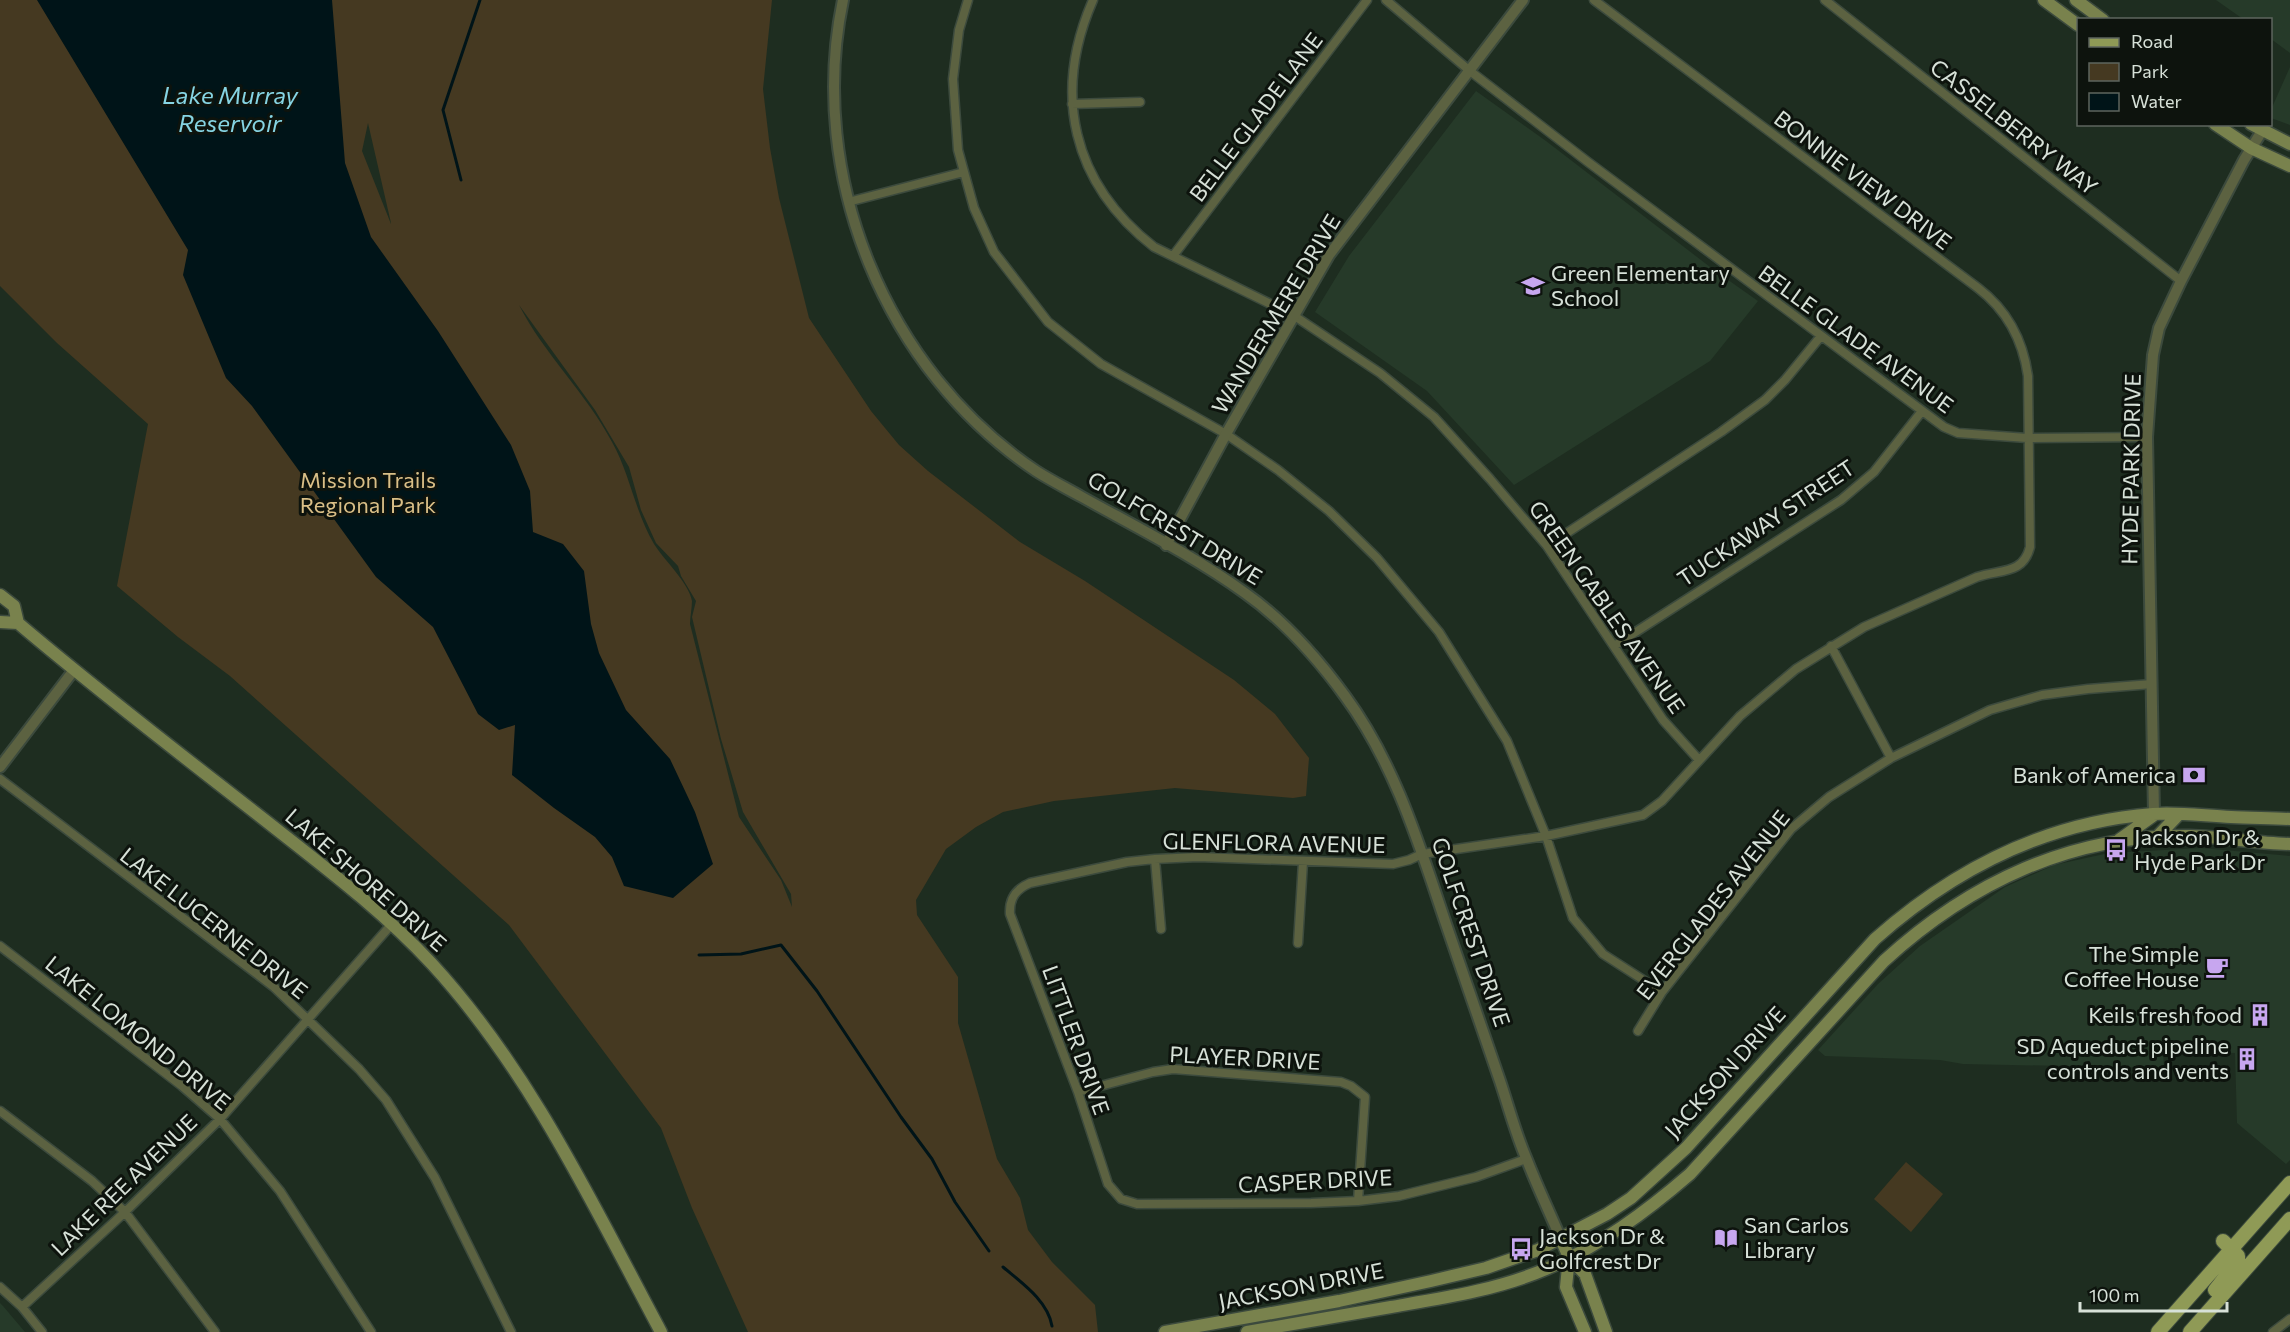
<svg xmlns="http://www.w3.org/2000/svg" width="2290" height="1332" font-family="Commissioner,sans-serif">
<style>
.built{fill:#263a29}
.green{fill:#453921;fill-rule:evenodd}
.water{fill:#001418}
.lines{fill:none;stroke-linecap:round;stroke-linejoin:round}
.stream{stroke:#001418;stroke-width:3}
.minor-casing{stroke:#3c4a3d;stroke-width:11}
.tertiary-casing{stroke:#3c4a3d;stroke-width:14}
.secondary-casing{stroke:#3c4a3d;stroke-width:15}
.primary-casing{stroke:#3c4a3d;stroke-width:16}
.minor{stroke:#5c6241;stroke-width:8}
.tertiary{stroke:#5c6241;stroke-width:10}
.secondary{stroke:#79824d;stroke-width:12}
.primary{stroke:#8f9a56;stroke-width:14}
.labels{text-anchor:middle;stroke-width:6;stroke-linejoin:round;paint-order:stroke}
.street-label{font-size:22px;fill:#d7e1d8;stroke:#0d130d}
.poi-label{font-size:22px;fill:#d7e1d8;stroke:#0d130d;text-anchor:start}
.park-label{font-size:22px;fill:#dabf87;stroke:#0d130d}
.water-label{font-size:24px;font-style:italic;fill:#86d4e3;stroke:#0d130d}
</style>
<rect width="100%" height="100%" fill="#1e2d20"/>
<path class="built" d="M2216 0H2290V53L2271 39 2270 20 2243 19Z
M2290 67V125L2271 118 2270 112Z
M1476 91 1546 141 1714 270 1758 301 1710 361 1514 485 1427 391 1315 312 1349 256Z
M2201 848 2290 856V1160L2286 1164 2237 1123 2235 1053 2163 1051 2164 1068 1963 1064 1940 1060 1825 1056 1818 1050 1878 984 1920 946 2005 887 2054 865 2109 853Z
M0 1303 3 1306 25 1332H0Z"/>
<path class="green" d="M0 0H772L763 89 770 148 779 198 809 318 871 411 899 445 928 471 1020 542 1085 581 1234 680 1275 714 1309 758 1306 796 1293 798 1175 788 1054 801 1003 812 976 827 946 849 916 900 917 915 958 977V1023L997 1159 1020 1198 1028 1230 1052 1262 1095 1305 1098 1332H748L692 1208 661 1128 509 925 230 676 178 637 117 586 148 424 57 343 0 286ZM368 123 391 223V224L362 151ZM519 305 595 410 629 467 641 510 656 543 678 566 681 576 696 601 692 617 721 739 743 812 791 894 792 907 781 880 739 817 690 624C690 617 692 608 692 601 689 583 664 560 654 544 635 512 630 474 612 442 586 393 544 354 519 305Z
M1906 1162 1943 1194 1911 1232 1874 1199Z"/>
<path class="water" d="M37 0H332L345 163 371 237 438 331 511 445 530 491 533 532 563 544 584 571 591 624 599 653 626 710 670 759 695 812 713 864 673 898 624 886 612 857 595 837 554 808 512 775 515 725 499 730 478 714 433 627 376 577 252 406 226 378 183 275 188 250Z"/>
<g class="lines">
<path class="stream" d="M461 180 443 110 480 0
M699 955 741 954 781 945 817 991 901 1117 932 1159 955 1202 989 1251
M1003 1267C1022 1283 1048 1301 1052 1326"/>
<g class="minor-casing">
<path id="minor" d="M968 0 959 30 953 79 958 150 974 208 994 252 1048 322 1101 364 1226 434 1278 470 1329 511 1377 558 1439 632 1507 741 1546 836 1573 918 1603 954 1662 992
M1093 0C1052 94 1072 183 1154 247L1293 315 1380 373 1434 417 1490 479 1547 546 1663 720 1699 760
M1386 0 1470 71 1588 162 1944 427 1958 433 2027 438 2147 437
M1825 0 2181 281
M1072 104 1140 102
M848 202 964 172
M1173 256 1367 0
M1547 546 1721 432 1765 400 1785 380 1821 336
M1614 646 1841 500 1874 472 1922 411
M1831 646 1891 758
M0 779 274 987 359 1069 386 1100 435 1178 511 1332
M1155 859 1161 929
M1298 943 1303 862
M0 946 182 1086 220 1119 280 1191 371 1332
M1638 1031 1662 992 1791 829 1829 797 1891 758 1990 710 2042 695 2088 689 2152 684
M1078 1092 1153 1072 1173 1069 1341 1082 1351 1086 1365 1097 1358 1201
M0 1111 92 1181 125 1212 215 1332
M1526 1159 1476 1177 1399 1196 1358 1201 1311 1203 1137 1204 1121 1199 1108 1184 1078 1092 1010 914C1009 898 1016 889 1030 883L1127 862 1155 859 1198 857 1393 864 1409 860 1422 854 1546 836 1643 815 1662 801 1740 716 1796 669 1864 627 1977 577C2000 569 2023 575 2030 547L2028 376C2023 341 2007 310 1978 288L1594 0
M0 1287 22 1307 42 1332
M22 1307 125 1212 220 1119 391 925
M2273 1332 2290 1319"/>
</g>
<g class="tertiary-casing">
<path id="tertiary" d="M843 0C806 176 886 371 1036 471 1050 480 1066 488 1082 497 1136 527 1194 556 1245 593 1282 619 1318 659 1345 696 1395 764 1419 844 1446 924 1464 976 1482 1029 1500 1081 1509 1108 1516 1135 1527 1160 1537 1186 1549 1211 1560 1237
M1166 545 1226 434 1329 255 1523 0
M0 767 74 670
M2154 814 2147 437 2153 355 2159 328 2181 281 2244 160 2262 131"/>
</g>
<g class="secondary-casing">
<path id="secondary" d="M2044 0 2078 25
M2076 0 2103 20
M2215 124 2251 148 2290 166
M2251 124 2290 144
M0 595 14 606 18 623
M0 622 18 623
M18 623C99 692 183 756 266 821 323 866 383 911 432 964 531 1072 593 1205 661 1332
M2157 837 2179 814
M2119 840 2154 815
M1560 1237 1569 1257 1585 1274 1606 1332
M1569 1257 1566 1287 1585 1332
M1165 1332 1339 1301 1431 1281 1486 1268 1538 1250 1607 1214 1631 1198 1686 1148 1875 939C1954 869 2047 822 2153 814 2179 812 2205 816 2231 817 2250 818 2270 818 2290 819
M1247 1332C1295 1324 1343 1315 1391 1307 1443 1298 1497 1290 1546 1269 1600 1246 1646 1212 1690 1174L1884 961C1969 883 2072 834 2190 836 2223 837 2256 843 2290 844"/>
</g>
<g class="primary-casing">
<path id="primary" d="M2215 1290 2238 1261V1256L2223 1241
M2158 1332 2290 1183
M2190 1332 2290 1219"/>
</g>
<use href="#minor" class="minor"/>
<use href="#tertiary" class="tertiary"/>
<use href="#secondary" class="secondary"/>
<use href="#primary" class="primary"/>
</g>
<defs>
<g id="school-bare" transform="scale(1.8)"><path d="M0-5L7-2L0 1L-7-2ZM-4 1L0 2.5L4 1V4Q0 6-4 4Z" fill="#c7a6ef" stroke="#0d130d" stroke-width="2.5" paint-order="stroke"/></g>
<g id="bank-bare" transform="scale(1.8)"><path d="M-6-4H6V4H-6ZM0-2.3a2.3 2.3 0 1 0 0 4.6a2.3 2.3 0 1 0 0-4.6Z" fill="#c7a6ef" stroke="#0d130d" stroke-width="2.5" paint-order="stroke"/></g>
<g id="bus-bare" transform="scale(1.8)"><path d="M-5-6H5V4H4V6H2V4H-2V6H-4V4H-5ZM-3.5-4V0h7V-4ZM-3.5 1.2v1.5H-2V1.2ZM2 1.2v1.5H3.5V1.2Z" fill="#c7a6ef" stroke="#0d130d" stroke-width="2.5" paint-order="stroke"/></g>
<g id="cafe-bare" transform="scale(1.8)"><path d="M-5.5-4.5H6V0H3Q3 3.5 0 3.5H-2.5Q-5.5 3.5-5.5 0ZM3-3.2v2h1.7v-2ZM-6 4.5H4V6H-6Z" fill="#c7a6ef" stroke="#0d130d" stroke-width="2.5" paint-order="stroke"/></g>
<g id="building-bare" transform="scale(1.8)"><path d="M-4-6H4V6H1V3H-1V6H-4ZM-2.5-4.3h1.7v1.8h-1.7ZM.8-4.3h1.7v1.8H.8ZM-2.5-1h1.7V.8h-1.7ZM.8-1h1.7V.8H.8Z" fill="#c7a6ef" stroke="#0d130d" stroke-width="2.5" paint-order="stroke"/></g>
<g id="library-bare" transform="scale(1.8)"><path d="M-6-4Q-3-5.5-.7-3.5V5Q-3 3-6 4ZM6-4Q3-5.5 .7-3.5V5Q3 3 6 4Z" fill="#c7a6ef" stroke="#0d130d" stroke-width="2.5" paint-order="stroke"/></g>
</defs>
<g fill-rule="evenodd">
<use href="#school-bare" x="1533" y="286"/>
<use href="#bank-bare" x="2194" y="775"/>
<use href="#bus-bare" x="2116" y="850"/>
<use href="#cafe-bare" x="2217" y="967"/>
<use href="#building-bare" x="2260" y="1015"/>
<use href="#building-bare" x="2247" y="1059"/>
<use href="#library-bare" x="1726" y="1238"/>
<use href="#bus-bare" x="1521" y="1249"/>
</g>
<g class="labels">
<g class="street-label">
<text transform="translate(1256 117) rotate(-53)" y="8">BELLE GLADE LANE</text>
<text transform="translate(2014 127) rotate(38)" y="8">CASSELBERRY WAY</text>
<text transform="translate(1863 180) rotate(37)" y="8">BONNIE VIEW DRIVE</text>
<text transform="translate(1276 314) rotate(-59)" y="8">WANDERMERE DRIVE</text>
<text transform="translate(1856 339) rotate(36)" y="8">BELLE GLADE AVENUE</text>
<text transform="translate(2131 469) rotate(-89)" y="8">HYDE PARK DRIVE</text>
<text transform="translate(1766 523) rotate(-34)" y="8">TUCKAWAY STREET</text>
<text transform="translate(1175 528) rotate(31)" y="8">GOLFCREST DRIVE</text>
<text transform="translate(1607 607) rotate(55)" y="8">GREEN GABLES AVENUE</text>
<text transform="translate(1274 843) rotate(1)" y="8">GLENFLORA AVENUE</text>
<text transform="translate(366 880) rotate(41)" y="8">LAKE SHORE DRIVE</text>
<text transform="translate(1713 905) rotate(-52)" y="8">EVERGLADES AVENUE</text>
<text transform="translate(214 923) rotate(38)" y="8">LAKE LUCERNE DRIVE</text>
<text transform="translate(1471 932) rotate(71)" y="8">GOLFCREST DRIVE</text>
<text transform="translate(138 1033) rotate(39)" y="8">LAKE LOMOND DRIVE</text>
<text transform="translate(1076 1040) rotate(70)" y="8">LITTLER DRIVE</text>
<text transform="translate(1245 1058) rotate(3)" y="8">PLAYER DRIVE</text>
<text transform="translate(1725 1072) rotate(-48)" y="8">JACKSON DRIVE</text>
<text transform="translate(1315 1181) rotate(-3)" y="8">CASPER DRIVE</text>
<text transform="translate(124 1185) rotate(-44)" y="8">LAKE REE AVENUE</text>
<text transform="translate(1301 1286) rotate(-11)" y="8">JACKSON DRIVE</text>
</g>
<g class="poi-label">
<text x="1551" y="281">Green Elementary<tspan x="1551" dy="25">School</tspan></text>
<text x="2176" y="783" text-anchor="end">Bank of America</text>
<text x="2134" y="845">Jackson Dr &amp;<tspan x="2134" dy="25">Hyde Park Dr</tspan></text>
<text x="2199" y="962" text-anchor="end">The Simple<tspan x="2199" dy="25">Coffee House</tspan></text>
<text x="2242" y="1023" text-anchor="end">Keils fresh food</text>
<text x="2229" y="1054" text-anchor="end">SD Aqueduct pipeline<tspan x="2229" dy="25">controls and vents</tspan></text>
<text x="1744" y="1233">San Carlos<tspan x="1744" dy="25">Library</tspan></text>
<text x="1539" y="1244">Jackson Dr &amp;<tspan x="1539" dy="25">Golfcrest Dr</tspan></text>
</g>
<g class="park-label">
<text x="368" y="488">Mission Trails<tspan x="368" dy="25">Regional Park</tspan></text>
</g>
<g class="water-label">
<text x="230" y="104">Lake Murray<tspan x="230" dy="28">Reservoir</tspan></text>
</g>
</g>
<rect x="2077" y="18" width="195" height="108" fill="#0d130d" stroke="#5e655e" stroke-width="1.5"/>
<rect x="2089" y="38" width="30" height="9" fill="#8f9a56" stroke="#5e655e" stroke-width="1.5"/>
<text x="2131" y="48" font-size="18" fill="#d7e1d8">Road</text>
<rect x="2089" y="63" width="30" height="18" fill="#453921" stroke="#5e655e" stroke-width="1.5"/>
<text x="2131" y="78" font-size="18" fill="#d7e1d8">Park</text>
<rect x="2089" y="93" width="30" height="18" fill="#001418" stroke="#5e655e" stroke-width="1.5"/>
<text x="2131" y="108" font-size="18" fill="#d7e1d8">Water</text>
<path d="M2080 1302v9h147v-9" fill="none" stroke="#d7e1d8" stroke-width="3"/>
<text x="2089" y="1302" font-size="18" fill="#d7e1d8" stroke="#0d130d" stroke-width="4.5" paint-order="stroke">100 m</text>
</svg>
